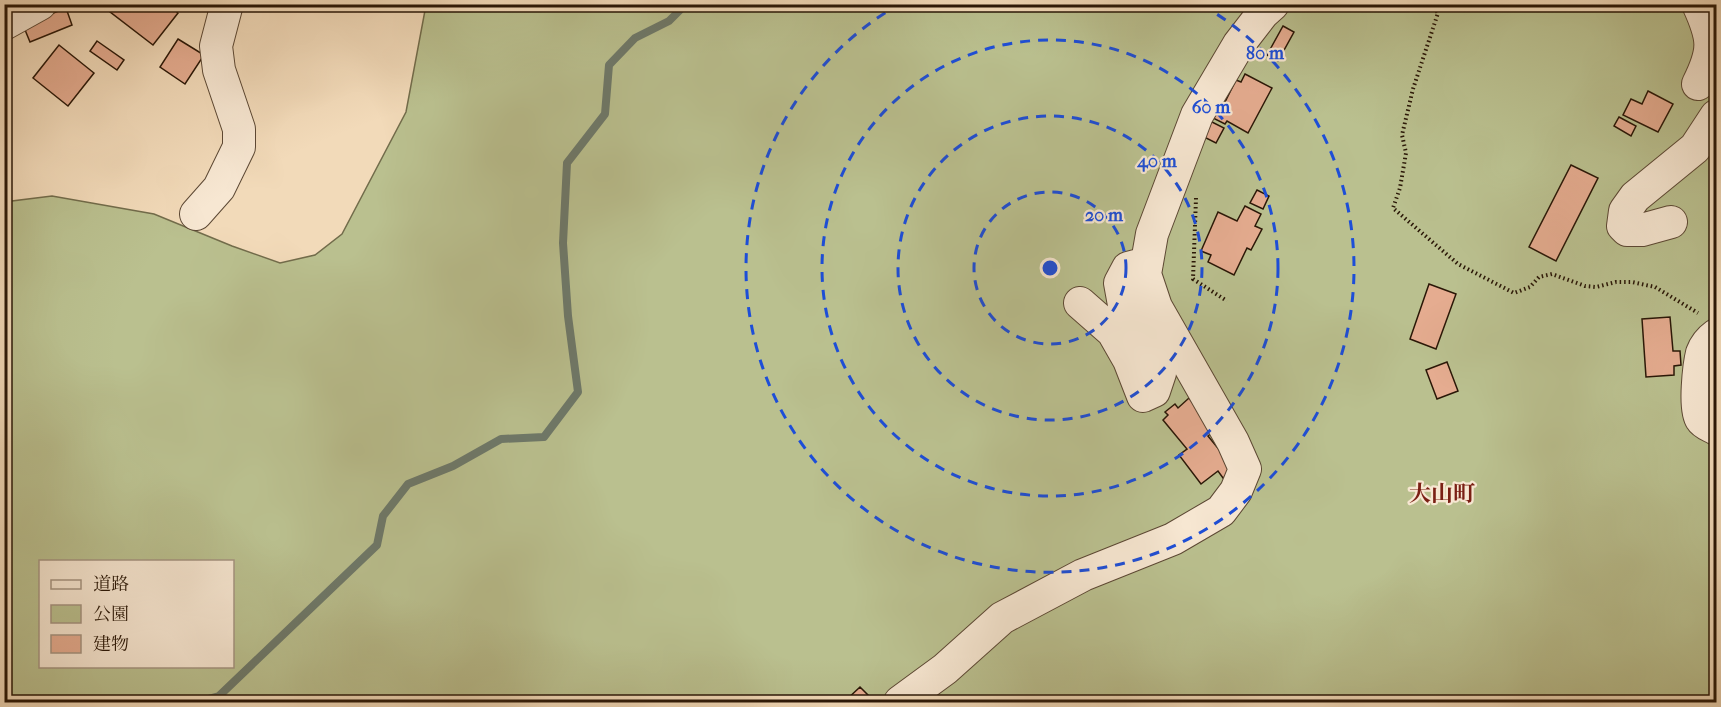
<svg xmlns="http://www.w3.org/2000/svg" width="1721" height="707" font-family="'IM FELL French Canon','Noto Serif JP',serif">
<style>
.green{fill:#bac08f;stroke:#726c4b;stroke-width:1.5;fill-rule:evenodd}
.lines{fill:none;stroke-linecap:round;stroke-linejoin:round}
.stream{stroke:#6e796a;stroke-width:8}
.building{fill:#e5ac90;stroke:#2a1707;stroke-width:1.5}
.minor-casing{stroke:#5c4834;stroke-width:34}
.path{stroke:#2a1707;stroke-width:4;stroke-dasharray:1.5 3;stroke-linecap:butt}
.minor{stroke:#f7e7d2;stroke-width:32}
.ring{fill:none;stroke:#1d4ed8;stroke-width:3;stroke-dasharray:10 8}
.labels{text-anchor:middle;stroke-width:4.5;stroke-linejoin:round;paint-order:stroke}
.quarter-label{font-size:22px;font-weight:bold;fill:#7a1f14;stroke:#f7e7d2}
.centre{fill:#1d4ed8;stroke:#f7e7d2;stroke-width:3}
.ring-label{font-size:18px;text-anchor:middle;font-weight:bold;fill:#1d4ed8;stroke:#f7e7d2;stroke-width:4.5;stroke-linejoin:round;paint-order:stroke}
</style>
<rect width="100%" height="100%" fill="#f2dab9"/>
<filter id="stains"><feTurbulence type="fractalNoise" baseFrequency=".00333" numOctaves="4"/><feColorMatrix values="0 0 0 0 .2 0 0 0 0 .09 0 0 0 0 .02 0 0 0 .5 -.17"/></filter>
<radialGradient id="worn" r=".72"><stop offset=".6" stop-color="#630" stop-opacity="0"/><stop offset="1" stop-color="#630" stop-opacity=".3"/></radialGradient>
<path class="green" d="M426 5H1716V702H5L4 202 52 196 154 214 232 246 280 263 315 255 342 234 406 112ZM40 562H232V666H40Z"/>
<g class="lines">
<path class="stream" d="M197 702 219 696 377 545 383 516 408 484 453 466 501 439 544 437 578 392 568 316 563 243 567 163 605 114 609 65 635 38 669 21 686 4"/>
</g>
<path class="building" d="M108 4H168L178 13 153 45 105 8Z
M66 8 72 25 30 42 23 25Z
M1283 26 1294 32 1278 61 1267 55Z
M178 39 204 55 185 84 160 67Z
M97 41 124 60 117 70 90 51Z
M59 45 94 73 68 106 33 78Z
M1245 74 1272 88 1248 133 1227 121 1225 124 1211 117 1218 101 1224 104 1236 80 1241 82Z
M1648 91 1673 104 1658 132 1623 115 1631 99 1642 104Z
M1619 117 1636 126 1631 136 1614 126Z
M1208 120 1224 128 1216 143 1200 135Z
M1571 165 1598 178 1556 261 1529 247Z
M1257 190 1269 196 1263 209 1250 203Z
M1245 206 1261 214 1255 226 1262 229 1251 250 1247 248 1234 275 1208 262 1211 255 1201 251 1218 212 1237 221Z
M1429 284 1456 294 1436 349 1410 339Z
M1670 317 1673 351H1680L1681 365 1674 366V375L1646 377 1642 319Z
M1447 362 1458 391 1437 399 1426 370Z
M1189 398 1215 430 1208 436 1235 469 1223 478 1218 471 1201 484 1179 455 1187 449 1163 420 1168 415 1165 412 1175 404 1178 408Z
M860 687 875 702H844Z"/>
<g class="lines">
<g class="minor-casing">
<path id="minor" d="M4 24 40 4
M1698 84C1715 50 1714 39 1698 4
M196 214 219 188 239 147V129L219 70 216 46 227 4
M1671 222 1642 230H1627L1623 226 1625 211 1635 197 1695 148 1716 116
M1080 303 1113 332 1129 360 1143 396 1154 391 1160 373 1156 354 1124 305 1120 283 1128 268 1147 263
M1716 335C1709 340 1705 345 1702 353 1699 365 1694 409 1701 419 1704 424 1711 426 1716 429
M900 702 945 669 1002 618 1083 575 1173 539 1221 511 1236 491 1245 469 1233 442 1156 307 1145 274 1152 234 1197 115 1239 44 1263 13 1273 4"/>
</g>
<path class="path" d="M1431 4 1438 13 1413 89 1402 135 1406 153 1400 188 1393 208 1458 264 1514 293 1530 287 1539 277 1552 274 1585 286 1596 287 1616 282H1632L1655 287 1698 313
M1196 198 1193 279 1227 301"/>
<use href="#minor" class="minor"/>
</g>
<g class="ring">
<circle cx="1050" cy="268" r="76"/>
<circle cx="1050" cy="268" r="152"/>
<circle cx="1050" cy="268" r="228"/>
<path d="M1202 5A304 304 0 1 1 898 5"/>
</g>
<g class="labels">
<g class="quarter-label">
<text x="1442" y="501">大山町</text>
</g>
</g>
<circle cx="1050" cy="268" r="9" class="centre"/>
<g class="ring-label">
<text x="1265" y="59">80 m</text>
<text x="1211" y="113">60 m</text>
<text x="1157" y="167">40 m</text>
<text x="1104" y="221">20 m</text>
</g>
<rect width="1721" height="707" fill="none" stroke="#f2dab9" stroke-width="24"/>
<rect x="6" y="6" width="1709" height="695" fill="none" stroke="#2a1707" stroke-width="3"/>
<rect x="12" y="12" width="1697" height="683" fill="none" stroke="#2a1707" stroke-width="1.5"/>
<rect x="39" y="560" width="195" height="108" fill="#f7e7d2" stroke="#a59481" stroke-width="1.5"/>
<rect x="51" y="580" width="30" height="9" fill="#f7e7d2" stroke="#a59481" stroke-width="1.5"/>
<text x="93" y="590" font-size="18" fill="#2a1707">道路</text>
<rect x="51" y="605" width="30" height="18" fill="#bac08f" stroke="#a59481" stroke-width="1.5"/>
<text x="93" y="620" font-size="18" fill="#2a1707">公園</text>
<rect x="51" y="635" width="30" height="18" fill="#e5ac90" stroke="#a59481" stroke-width="1.5"/>
<text x="93" y="650" font-size="18" fill="#2a1707">建物</text>
<rect width="100%" height="100%" filter="url(#stains)"/>
<rect width="100%" height="100%" fill="url(#worn)"/>
</svg>
